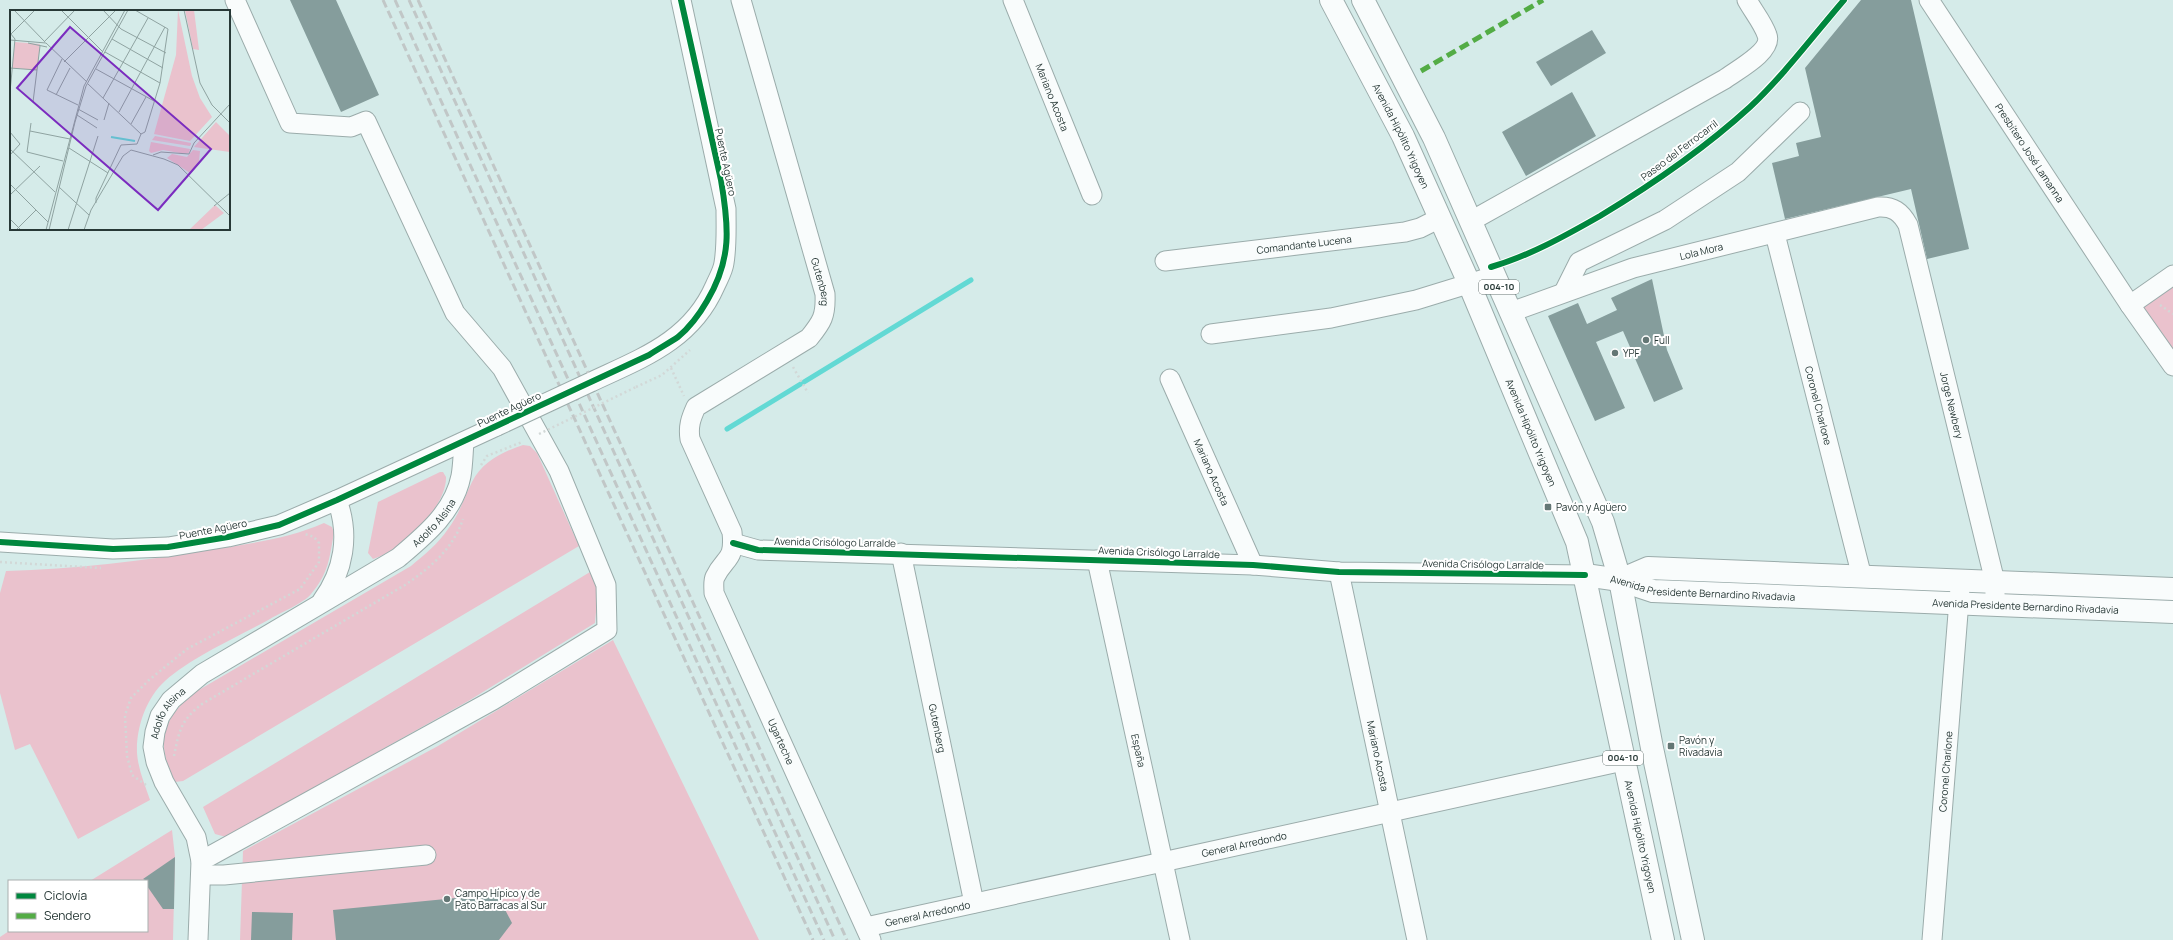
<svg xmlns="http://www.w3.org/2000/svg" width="2173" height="940" font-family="Manrope,sans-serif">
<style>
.green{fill:#eac2cd}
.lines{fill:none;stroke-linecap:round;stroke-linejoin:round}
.stream{stroke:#62d9d4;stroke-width:5}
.building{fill:#859d9c}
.minor-casing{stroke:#9bacab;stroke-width:21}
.major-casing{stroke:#9bacab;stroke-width:24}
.path{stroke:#d2d8d7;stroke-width:2.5;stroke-dasharray:2 3;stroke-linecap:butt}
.minor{stroke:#f9fcfc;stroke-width:19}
.major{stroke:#f9fcfc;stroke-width:22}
.rail{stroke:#c1c7c7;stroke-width:3;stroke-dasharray:8 4;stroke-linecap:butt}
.minor-bridge-casing{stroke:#9bacab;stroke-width:21;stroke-linecap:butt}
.path-bridge{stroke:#d2d8d7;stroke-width:2.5;stroke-dasharray:2 3;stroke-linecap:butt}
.minor-bridge{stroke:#f9fcfc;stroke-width:19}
.quiet{stroke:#53ac45;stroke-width:5;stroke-dasharray:10 5;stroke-linecap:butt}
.cycleway-casing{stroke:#fff;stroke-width:8}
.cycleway{stroke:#00873e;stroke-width:6}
.poi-dot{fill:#647775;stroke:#fff;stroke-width:1.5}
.labels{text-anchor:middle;stroke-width:4;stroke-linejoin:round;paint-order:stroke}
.shield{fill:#fff;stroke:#687472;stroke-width:1}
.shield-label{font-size:9px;font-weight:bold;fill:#273836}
.street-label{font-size:10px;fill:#273836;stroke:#fff}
.poi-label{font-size:10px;fill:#273836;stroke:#fff;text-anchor:start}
.inset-river{fill:none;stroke:#62d9d4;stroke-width:2}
.inset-road{fill:none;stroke:#8fa3a1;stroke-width:1}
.view{fill:#7b2cbf;fill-opacity:0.15;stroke:#7b2cbf;stroke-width:2}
.inset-edge{fill:none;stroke:#273836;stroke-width:2}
</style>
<rect width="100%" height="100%" fill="#d5ebe9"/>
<path class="green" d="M2173 275V366L2130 305Z
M523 445 530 446 537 453 579 546 183 781 175 782C156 744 161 721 192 694L411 566C424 555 438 544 448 529 459 515 464 498 472 482 482 462 502 452 523 445Z
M440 472H443L446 477C447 507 401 551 373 559L368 553 378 502Z
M324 523 332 527 334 533C329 559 329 573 311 594 304 603 280 613 270 619 239 636 190 658 165 681 146 698 136 728 137 753 138 769 145 785 150 800L78 839 30 744 15 750 0 693V593L6 571C74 569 142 561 209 550 247 544 288 539 324 523Z
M590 572 598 590 595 623 470 700 226 837 215 834 203 807Z
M613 640 759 940H240L243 851 438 746Z
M172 830 175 857 173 940H0V937L9 931H147V881H90Z"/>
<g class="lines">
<path class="stream" d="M727 429 971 280"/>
</g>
<path class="building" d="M290 0H336L379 95 341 112Z
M1861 0H1911L1969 249 1927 259 1911 189 1785 219 1772 163 1799 156 1796 143 1821 137 1805 68Z
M1592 30 1606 53 1551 86 1536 62Z
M1572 92 1596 136 1526 176 1502 132Z
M1652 279 1667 350 1683 389 1654 402 1623 331 1596 342 1625 408 1595 421 1548 316 1578 303 1587 324 1617 310 1611 298Z
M175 857 174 909H163L147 886V881L143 879Z
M497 894 512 923 499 940H336L333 910Z
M252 912 293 913 292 940H251Z"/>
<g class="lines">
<g class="minor-casing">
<g id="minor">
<path id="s1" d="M741 0 825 294C826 316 822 322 809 338L696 407C691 418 688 426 690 439L732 532C735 562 725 556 715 577 713 581 714 588 714 593L871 940"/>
<path id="s2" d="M1013 0 1092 195"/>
<path id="s3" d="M1929 0 2130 305 2173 366"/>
<path d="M1471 221 1725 79C1737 70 1773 51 1767 35 1763 23 1753 11 1747 0"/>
<path id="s4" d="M1775 234 1862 577"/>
<path id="s5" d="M1165 261 1405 232 1420 228 1440 218"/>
<path d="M1564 292 1579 262 1665 220 1738 172 1800 112"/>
<path d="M2130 305 2173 275"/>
<path id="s6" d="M1511 312 1633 268 1878 207C1893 206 1901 212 1908 225L1995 582V604"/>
<path d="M1211 334 1331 318 1416 300 1494 276"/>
<path id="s7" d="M1170 379 1253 565"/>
<path d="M591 382C642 358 691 341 715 286 718 279 723 271 724 263 727 245 726 227 726 209L681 0"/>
<path d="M0 542 113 549 168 547 228 537 279 525 337 500 497 426"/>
<path d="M733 543 758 550 1253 565 1339 572 1585 575"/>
<path id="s8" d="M901 553 974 903"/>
<path id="s9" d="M1097 560 1180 940"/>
<path id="s10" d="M1339 572 1417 940"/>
<path d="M322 601C344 571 350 535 337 500"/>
<path d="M201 861 493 700 607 630 606 585 559 471 502 368 455 313 366 121 351 127 290 123 235 0"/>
<path d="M201 875H224L426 855"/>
<path id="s11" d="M866 927 1623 761"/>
<path id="s12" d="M198 940 201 861 196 837 164 782 156 762 153 747 155 732 160 716 171 700 202 674 398 558C424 536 454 512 461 476 463 465 463 453 464 442"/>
<path id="s13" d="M1932 940 1960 588"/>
</g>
</g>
<g class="major-casing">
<g id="major">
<path id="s14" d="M1331 0 1403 136 1465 274 1577 542 1663 940"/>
<path d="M1363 0 1434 138 1603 522 1620 580 1652 748 1693 940"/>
<path id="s15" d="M1585 575 1620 580 1653 591 2173 612"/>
<path d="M1620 580 1648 568 2173 589"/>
</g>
</g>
<path class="path" d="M2160 305 2173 314
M793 367 808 393
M671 368 684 396
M636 387 662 375 690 350
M481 465 487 456 522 442
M0 562 101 568
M174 756C179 731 181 720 202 704L405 585C431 567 453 549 463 519
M146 785 132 775 127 756 125 715 131 698 149 680 187 649 300 589 319 562V543L314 537 305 534"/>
<use href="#minor" class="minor"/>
<use href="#major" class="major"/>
<path class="rail" d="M383 0 813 940
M395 0 824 940
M409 0 835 940
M418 0 847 940"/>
<g class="minor-bridge-casing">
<path id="minor-bridge" d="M497 426 591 382"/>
</g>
<path class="path-bridge" d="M539 434 636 387"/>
<use href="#minor-bridge" class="minor-bridge"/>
<path class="quiet" d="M1421 71 1543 0"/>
<g class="cycleway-casing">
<path id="cycleway" d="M1491 267C1529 256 1565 236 1600 216 1653 184 1704 149 1750 107 1784 75 1813 36 1844 0
M0 542 113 549 168 547 228 537 279 525 337 500 649 355C658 349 669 343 678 337 690 327 699 315 707 301 732 259 729 227 721 180L681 0
M733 543 758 550 1253 565 1339 572 1585 575"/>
</g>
<use href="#cycleway" class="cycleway"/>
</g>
<g class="poi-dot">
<circle cx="1646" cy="340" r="4"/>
<circle cx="1615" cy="353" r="4"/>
<rect x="1544" y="503" width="8" height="8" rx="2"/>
<rect x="1667" y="742" width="8" height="8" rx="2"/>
<circle cx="447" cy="899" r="4"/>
</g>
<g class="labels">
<g class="shield">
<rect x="1479" y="280" width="40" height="14" rx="3"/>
<rect x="1603" y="751" width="40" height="14" rx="3"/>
</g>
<g class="shield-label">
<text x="1499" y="290">004-10</text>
<text x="1623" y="761">004-10</text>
</g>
<g class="street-label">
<text dy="4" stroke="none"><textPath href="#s2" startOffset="105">Mariano Acosta</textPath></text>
<text dy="4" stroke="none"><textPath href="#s14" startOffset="153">Avenida Hipólito Yrigoyen</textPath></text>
<text transform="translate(1679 150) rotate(-37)" y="4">Paseo del Ferrocarril</text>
<text dy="4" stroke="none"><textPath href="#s3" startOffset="183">Presbítero José Lamanna</textPath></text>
<text transform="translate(726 162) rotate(78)" y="4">Puente Agüero</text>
<text dy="4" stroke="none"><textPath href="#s5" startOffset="140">Comandante Lucena</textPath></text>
<text dy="4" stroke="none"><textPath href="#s6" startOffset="200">Lola Mora</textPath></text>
<text dy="4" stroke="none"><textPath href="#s1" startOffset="293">Gutenberg</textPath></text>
<text dy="4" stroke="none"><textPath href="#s4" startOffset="177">Coronel Charlone</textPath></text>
<text dy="4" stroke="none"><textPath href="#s6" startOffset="605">Jorge Newbery</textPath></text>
<text transform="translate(509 409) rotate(-25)" y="4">Puente Agüero</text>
<text dy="4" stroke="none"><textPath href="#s14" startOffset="477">Avenida Hipólito Yrigoyen</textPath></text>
<text dy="4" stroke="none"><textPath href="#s7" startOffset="102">Mariano Acosta</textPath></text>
<text dy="4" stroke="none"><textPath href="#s12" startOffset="574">Adolfo Alsina</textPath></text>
<text transform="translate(213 529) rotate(-11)" y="4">Puente Agüero</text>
<text transform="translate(835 542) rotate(1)" y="4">Avenida Crisólogo Larralde</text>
<text transform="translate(1159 552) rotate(2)" y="4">Avenida Crisólogo Larralde</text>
<text transform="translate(1483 564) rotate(1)" y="4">Avenida Crisólogo Larralde</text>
<text dy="4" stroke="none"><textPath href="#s15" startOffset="119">Avenida Presidente Bernardino Rivadavia</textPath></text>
<text dy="4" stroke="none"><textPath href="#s15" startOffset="443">Avenida Presidente Bernardino Rivadavia</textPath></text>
<text dy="4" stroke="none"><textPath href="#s12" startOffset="242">Adolfo Alsina</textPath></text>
<text dy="4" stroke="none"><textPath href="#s8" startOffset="179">Gutenberg</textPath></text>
<text dy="4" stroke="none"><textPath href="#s1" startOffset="851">Ugarteche</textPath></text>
<text dy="4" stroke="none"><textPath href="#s9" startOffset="195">España</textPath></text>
<text dy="4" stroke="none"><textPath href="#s10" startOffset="188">Mariano Acosta</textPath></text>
<text dy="4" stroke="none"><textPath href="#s13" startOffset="169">Coronel Charlone</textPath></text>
<text dy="4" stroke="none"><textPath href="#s14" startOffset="897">Avenida Hipólito Yrigoyen</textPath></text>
<text dy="4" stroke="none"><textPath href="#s11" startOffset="387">General Arredondo</textPath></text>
<text dy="4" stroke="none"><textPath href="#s11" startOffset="63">General Arredondo</textPath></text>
</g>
<g class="poi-label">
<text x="1654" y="344">Full</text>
<text x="1623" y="357">YPF</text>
<text x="1556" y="511">Pavón y Agüero</text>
<text x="1679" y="744">Pavón y<tspan x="1679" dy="12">Rivadavia</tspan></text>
<text x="455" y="897">Campo Hípico y de<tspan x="455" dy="12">Pato Barracas al Sur</tspan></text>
</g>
</g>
<g transform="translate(10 10)">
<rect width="220" height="220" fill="#d5ebe9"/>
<path d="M168 0 182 66 190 88 202 107 180 131 144 124 166 45ZM175 0H184L189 40 183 39ZM5 32 30 34 27 60 2 58ZM206 112 220 126V142L184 137ZM145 126 181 133V134L180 136 142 130ZM141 132 180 139 179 143 175 144 153 140 141 143 139 141ZM183 140 190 141 189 151 180 163 157 148 162 144 177 147ZM205 195 214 203 191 220H179Z" fill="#eac2cd"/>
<path class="inset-river" d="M101 127 125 131"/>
<path class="inset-road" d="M4 0 35 32M51 0 93 42M93 0 111 19 156 43M125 0 158 19 150 73 135 122 131 124M174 0 190 73 202 95 220 113M0 23 5 29 0 82M1 24 25 0M102 29 153 58M0 30 36 33 77 72M34 32 65 0M18 33 37 37M95 42 150 73M52 49 37 80 68 95M54 52 106 0M0 58 27 60M86 59 144 91M78 74 131 124M46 85 60 58M93 88 138 8M23 92 30 36M68 99 88 110M109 102 155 17M67 105 87 118M94 110 99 93M21 113 17 142 53 151M121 114 136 87M20 121 60 129M0 122 10 134 0 145M59 138 98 163M0 139 45 182M143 145 151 142 179 144 184 133 220 94M0 174 38 212M49 177 79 205M0 185 30 156M86 193V188L111 135 127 134 131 124M204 196 220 183M0 209 11 220M6 220 26 200M36 220 74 76 115 0M39 220 65 112 76 76 118 0M58 220 88 126M74 220 81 200 113 146 121 140 154 149 168 155 220 206"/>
<path class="view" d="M60 17 201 139 148 200 7 78Z"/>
<rect width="220" height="220" class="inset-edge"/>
</g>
<rect x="8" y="880" width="140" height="52" fill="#ffffff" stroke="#a9afaf"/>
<rect x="16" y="893" width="20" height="6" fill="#00873e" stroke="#a9afaf"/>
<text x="44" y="900" font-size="12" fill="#273836">Ciclovía</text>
<rect x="16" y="913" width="20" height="6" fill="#53ac45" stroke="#a9afaf"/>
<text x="44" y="920" font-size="12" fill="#273836">Sendero</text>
</svg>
